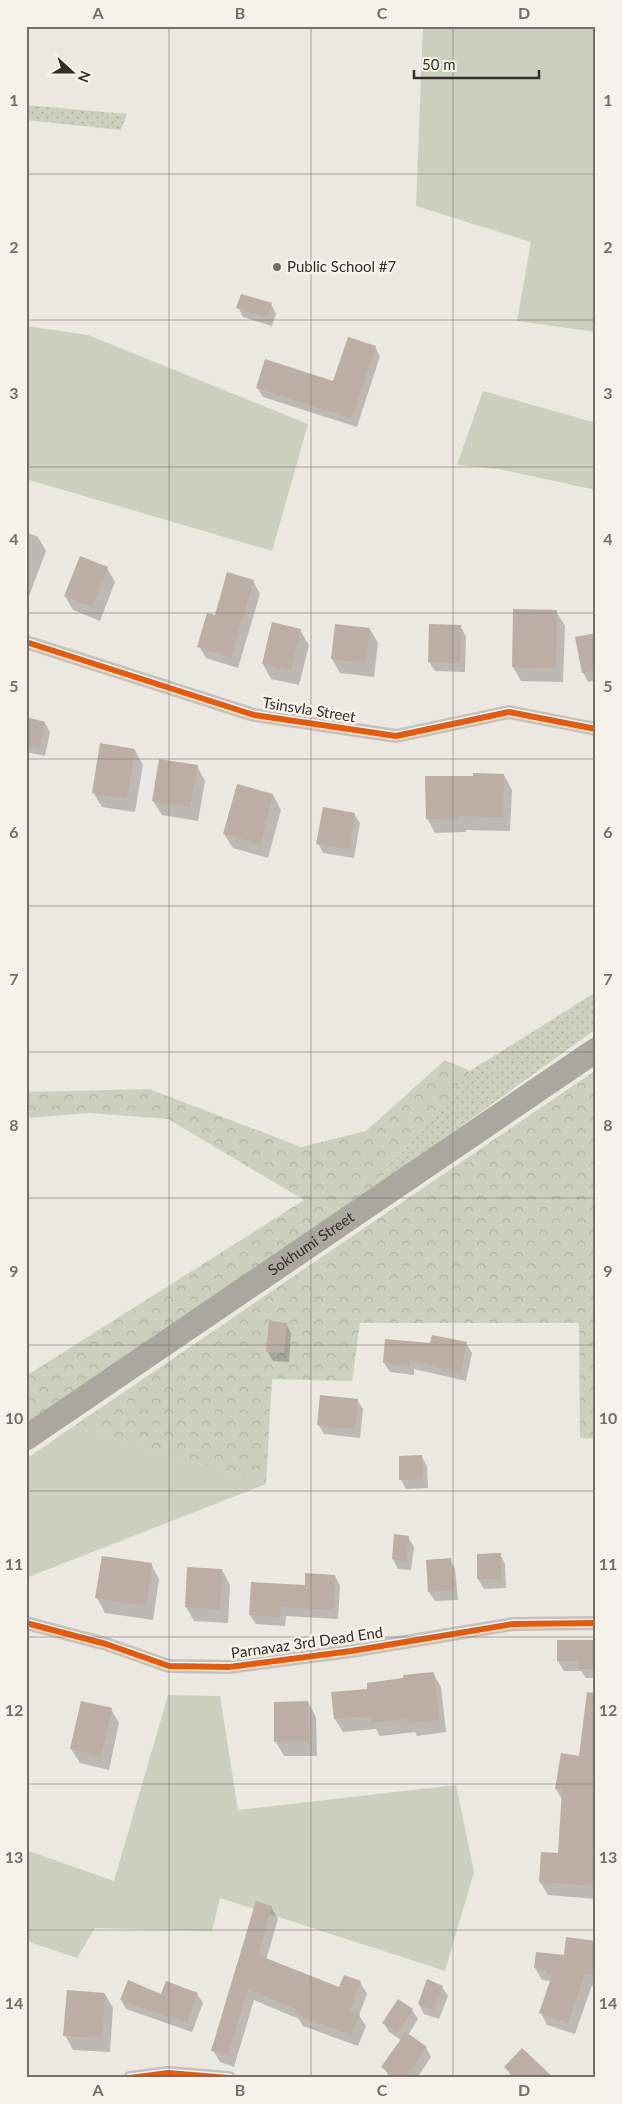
<svg xmlns="http://www.w3.org/2000/svg" width="622" height="2104" font-family="Lato,sans-serif">
<style>
.grass{fill:url(#grass-dots)}
.forest{fill:url(#forest-crowns)}
.garden{fill:#cbcfbd}
.shadow{fill:#0003}
.building{fill:#bcada5}
.lines{fill:none;stroke-linecap:round;stroke-linejoin:round}
.street{stroke:#c4c0bb;stroke-width:14}
.highway{stroke:#aaa6a0;stroke-width:25}
.cycleway-casing{stroke:#f7f2e9;stroke-width:9}
.cycleway{stroke:#e8590c;stroke-width:6}
.grid{fill:none;stroke:#746e69;stroke-width:1;stroke-opacity:0.55}
.poi-dot{fill:#746e69;stroke:#f7f2e9;stroke-width:2}
.labels{text-anchor:middle;stroke-width:5;stroke-linejoin:round;paint-order:stroke}
.poi-label{font-size:15px;fill:#342d29;stroke:#f7f2e9;text-anchor:start}
.street-label{font-size:15px;fill:#342d29;stroke:#f7f2e9}
.neatline{fill:none;stroke:#746e69;stroke-width:2}
.grid-label{font-size:16px;text-anchor:middle;font-weight:bold;fill:#746e69}
</style>
<defs>
<pattern id="grass-dots" width="8" height="8" patternUnits="userSpaceOnUse" patternTransform="scale(1.25)"><rect width="8" height="8" fill="#cbcfbd"/><path d="M2 2h.1M6 6h.1" fill="none" stroke="#afb2a2" stroke-width="1.8" stroke-linecap="round"/></pattern>
<pattern id="forest-crowns" width="20" height="18" patternUnits="userSpaceOnUse" patternTransform="scale(1.25)"><rect width="20" height="18" fill="#cbcfbd"/><path d="M2 6a3 3 0 1 1 6 0M12 15a3 3 0 1 1 6 0" fill="none" stroke="#afb2a2"/></pattern>
</defs>
<rect width="100%" height="100%" fill="#ebe7e1"/>
<path class="grass" d="M26 105 127 114 121 130 26 120Z
M596 992V1029L367 1194 470 1071Z"/>
<path class="forest" d="M445 1060 470 1071 367 1194 26 1424V1376L304 1200 168 1119 90 1113 26 1118V1092L149 1089 301 1147 366 1131Z
M596 1070V1439L580 1438 579 1323H360L352 1381 272 1379 266 1484 74 1426Z"/>
<path class="garden" d="M423 26H596V332L517 321 531 242 416 206Z
M26 326 88 335 308 424 272 551 26 479Z
M483 391 596 423V490L499 469 457 465Z
M74 1426 266 1484 26 1578V1459Z
M168 1695 220 1696 238 1810 456 1785 474 1872 445 1971 220 1898 212 1931 95 1928 77 1958 26 1941V1850L114 1881Z"/>
<path class="shadow" d="M271 304 276 314 272 326 243 317 238 307Z
M375 347 380 356 357 427 263 397 257 387 334 383Z
M26 532 38 537 46 551 29 596 26 595Z
M107 568 115 582 100 621 73 610 65 596Z
M253 581 260 594 238 668 206 658 199 646 215 616Z
M556 611 565 626 563 682 521 681 513 667Z
M460 626 466 636 465 672 435 671 429 662Z
M370 629 378 643 374 677 340 673 332 659Z
M300 630 309 645 299 685 271 679 263 664Z
M596 635V680L588 682 583 672Z
M26 719 45 723 50 732 45 756 26 752Z
M135 750 143 765 135 812 102 807 93 792Z
M197 766 205 781 198 821 162 815 153 801Z
M504 775 512 790 510 831 466 830V832L435 833 427 818Z
M238 786 273 795 281 810 268 858 233 848 224 834Z
M354 814 360 823 354 858 323 853 318 843Z
M286 1324 291 1333 289 1362 273 1361 267 1351Z
M466 1343 472 1353 466 1381 414 1369V1375L390 1372 384 1363 431 1344Z
M357 1400 363 1409 360 1438 324 1434 318 1424Z
M422 1457 427 1466 428 1488 406 1489 401 1480Z
M408 1537 414 1547 411 1570 398 1569 393 1559Z
M500 1554 505 1564 506 1588 484 1589 478 1579V1555Z
M450 1560 455 1569 458 1600 435 1601 429 1592Z
M151 1564 159 1579 153 1620 105 1613 97 1598Z
M222 1570 230 1585 228 1623 194 1621 186 1607Z
M335 1576 340 1586 338 1619 286 1616 285 1626 256 1624 250 1615 306 1587Z
M596 1642V1678H586L581 1671H564L558 1661Z
M433 1673 441 1687 446 1732 417 1736 415 1732 380 1736 376 1729 343 1732 335 1719 333 1693 369 1690Z
M308 1702 316 1717 317 1756H284L276 1742 275 1703Z
M111 1709 119 1723 109 1770 80 1763 71 1749Z
M596 1714V1899L548 1895 540 1882 559 1855 563 1801 556 1789 580 1757Z
M271 1907 278 1919 266 1960 340 1989 345 1976 360 1982 367 1994 359 2015 366 2026 358 2046 303 2026 299 2019 254 2000 234 2067 220 2062 213 2050Z
M596 1942V1986L592 1985 575 2034 547 2025 541 2013 551 1981 542 1980 535 1968Z
M442 1987 448 1996 439 2019 424 2014 419 2004Z
M105 1994 113 2008 110 2052 73 2050 65 2035Z
M197 1994 203 2003 192 2032 126 2009 121 2000Z
M412 2010 418 2019 408 2035 426 2048 431 2057 417 2078H390L383 2067 401 2040 389 2032 384 2023Z
M506 2067 551 2078H512Z"/>
<path class="building" d="M241 294 272 303 267 317 236 308Z
M348 337 376 346 352 418 256 388 265 359 333 381Z
M80 556 108 567 92 607 64 596Z
M227 572 254 580 231 657 197 647 207 613 215 615Z
M513 609 557 610 556 668 512 667Z
M272 622 301 629 291 671 262 664Z
M335 624 370 628 366 663 331 659Z
M429 624 461 625 460 663 428 662Z
M596 633V670L582 673 575 637Z
M26 717 45 722 40 747 26 744Z
M100 743 135 749 127 798 92 793Z
M159 759 198 765 190 807 152 801Z
M473 773 504 774 503 817 458 816V818L426 819 425 776H473Z
M237 784 273 794 260 844 223 834Z
M323 807 355 813 349 849 316 844Z
M269 1321 287 1323 284 1353 266 1352Z
M432 1335 467 1342 461 1372 409 1360V1366L383 1363 385 1339 430 1343Z
M320 1395 358 1399 355 1429 317 1425Z
M422 1455 423 1479 399 1480V1456Z
M394 1534 409 1536 406 1561 392 1559Z
M501 1553V1579H477V1554Z
M102 1556 152 1563 146 1606 95 1598Z
M451 1558 453 1590 428 1592 426 1560Z
M187 1567 222 1569 220 1609 185 1607Z
M305 1573 335 1575 333 1610 281 1607 280 1617 249 1615 251 1582 305 1585Z
M557 1640H596V1669H579V1661H557Z
M434 1672 439 1719 408 1723V1719L371 1723 370 1716 334 1719 331 1692 367 1689V1683L403 1678V1675Z
M587 1692 596 1693V1886L539 1882 541 1852 558 1853 562 1790 555 1789 561 1753 579 1756Z
M81 1701 112 1708 101 1756 70 1749Z
M308 1701 309 1742H274V1702Z
M256 1901 272 1906 258 1955 339 1987 344 1975 361 1981 350 2010 360 2014 351 2035 295 2014 296 2009 248 1989 228 2055 211 2051Z
M566 1937 596 1941V1975L585 1974 568 2023 539 2013 552 1975 545 1974 546 1970 534 1968 536 1952 564 1955Z
M427 1979 443 1986 433 2010 418 2004Z
M128 1980 161 1994 166 1981 198 1993 187 2023 120 2000Z
M67 1990 105 1993 102 2038 63 2036Z
M398 1999 413 2009 397 2033 382 2023Z
M406 2032 427 2047 405 2078H397L381 2067Z
M522 2048 554 2078H516L504 2067Z"/>
<g class="lines">
<path class="street" d="M26 642 254 715 396 736 509 712 596 729
M26 1623 106 1644 169 1666 229 1667 351 1651 513 1624 596 1623
M130 2078 168 2073 229 2078"/>
<path class="highway" id="s1" d="M26 1438 596 1050"/>
<g class="cycleway-casing">
<path id="cycleway" d="M26 642 254 715 396 736 509 712 596 729
M26 1623 106 1644 169 1666 229 1667 351 1651 513 1624 596 1623
M130 2078 168 2073 229 2078"/>
</g>
<use href="#cycleway" class="cycleway"/>
</g>
<path class="grid" d="M169 26V2078M311 26V2078M453 26V2078M26 174H596M26 320H596M26 467H596M26 613H596M26 759H596M26 906H596M26 1052H596M26 1198H596M26 1345H596M26 1491H596M26 1637H596M26 1784H596M26 1930H596"/>
<circle class="poi-dot" cx="277" cy="267" r="5"/>
<g class="labels">
<g class="poi-label">
<text x="287" y="272">Public School #7</text>
</g>
<g class="street-label">
<text transform="translate(309 710) rotate(9)" y="5">Tsinsvla Street</text>
<text dy="5" stroke="none"><textPath href="#s1" startOffset="345">Sokhumi Street</textPath></text>
<text transform="translate(307 1643) rotate(-8)" y="5">Parnavaz 3rd Dead End</text>
</g>
</g>
<rect width="622" height="2104" fill="none" stroke="#f7f2e9" stroke-width="55"/>
<g transform="translate(72 72) rotate(111)" stroke="#f7f2e9" stroke-width="4" paint-order="stroke">
<path d="M0-4L9 19L0 12L-9 19Z" fill="#342d29"/>
<text y="-8" font-size="14" font-weight="bold" text-anchor="middle" fill="#342d29">N</text>
</g>
<path d="M414 70v8h125v-8" fill="none" stroke="#342d29" stroke-width="2.5"/>
<text x="422" y="70" font-size="15" fill="#342d29" stroke="#f7f2e9" stroke-width="4" paint-order="stroke">50 m</text>
<rect x="28" y="28" width="566" height="2048" class="neatline"/>
<g class="grid-label">
<text x="98" y="19">A</text>
<text x="240" y="19">B</text>
<text x="382" y="19">C</text>
<text x="524" y="19">D</text>
<text x="14" y="106">1</text>
<text x="608" y="106">1</text>
<text x="14" y="253">2</text>
<text x="608" y="253">2</text>
<text x="14" y="399">3</text>
<text x="608" y="399">3</text>
<text x="14" y="545">4</text>
<text x="608" y="545">4</text>
<text x="14" y="692">5</text>
<text x="608" y="692">5</text>
<text x="14" y="838">6</text>
<text x="608" y="838">6</text>
<text x="14" y="985">7</text>
<text x="608" y="985">7</text>
<text x="14" y="1131">8</text>
<text x="608" y="1131">8</text>
<text x="14" y="1277">9</text>
<text x="608" y="1277">9</text>
<text x="14" y="1424">10</text>
<text x="608" y="1424">10</text>
<text x="14" y="1570">11</text>
<text x="608" y="1570">11</text>
<text x="14" y="1716">12</text>
<text x="608" y="1716">12</text>
<text x="14" y="1863">13</text>
<text x="608" y="1863">13</text>
<text x="14" y="2009">14</text>
<text x="608" y="2009">14</text>
<text x="98" y="2096">A</text>
<text x="240" y="2096">B</text>
<text x="382" y="2096">C</text>
<text x="524" y="2096">D</text>
</g>
</svg>
